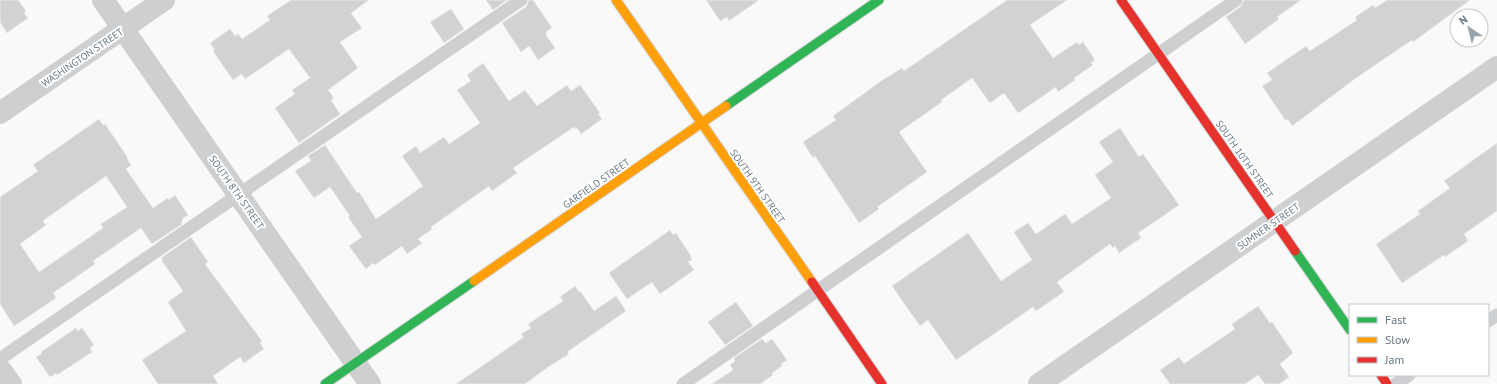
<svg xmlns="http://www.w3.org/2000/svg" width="1497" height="384" font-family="'PT Sans',sans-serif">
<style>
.building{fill:#d0d2d3;stroke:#e8e8e8;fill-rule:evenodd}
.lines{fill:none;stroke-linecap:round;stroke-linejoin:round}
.fast-casing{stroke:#d5d6d7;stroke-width:11}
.slow-casing{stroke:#d5d6d7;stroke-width:11}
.jam-casing{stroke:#d5d6d7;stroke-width:11}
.lane{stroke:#cecfd0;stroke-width:13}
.street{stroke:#cecfd0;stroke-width:22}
.fast{stroke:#30b455;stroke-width:9}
.slow{stroke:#ff9f0a;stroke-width:9}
.jam{stroke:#e5322d;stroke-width:9}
.labels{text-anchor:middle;stroke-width:4;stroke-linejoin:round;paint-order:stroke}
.street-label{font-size:10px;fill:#657683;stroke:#fff}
</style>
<rect width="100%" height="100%" fill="#f9f9f9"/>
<path class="building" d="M0 0H18L26 11 24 13 28 18 7 33 0 22Z
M291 0H369L351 13 362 28 340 42 358 68 328 90 334 98 331 100 340 114 299 143 275 108 295 94 292 90 310 78 289 49 245 79 242 74 233 80 213 51 215 50 210 43 230 29 235 36 238 34 242 39 270 20 267 16Z
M486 0H507L493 10Z
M529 0H533L552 28 546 32 547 34 546 35 555 48 538 60 529 46 521 52 502 23 526 7Z
M706 0H759L729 21 727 17 720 21Z
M1007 0H1067L1030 25 1053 58 1077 42 1079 45 1083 42 1095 60 1091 63 1093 65 1074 78 1075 80 1058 92 1056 87 1018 113 1004 93 990 103 972 78 941 100 942 102 899 132 927 172 877 207 879 209 859 223 815 156 813 158 803 142 836 120 833 116 881 81 902 68 904 71Z
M1244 0H1301L1277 17 1279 19 1245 44 1226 17 1241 6Z
M1387 0H1470L1413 42 1412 40 1356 78 1292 126 1288 119 1286 121 1262 86 1272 80 1267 73 1306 46 1310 51 1357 20 1355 17 1373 5 1375 8Z
M451 9 464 29 444 43 430 22Z
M483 63 509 101 525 90 537 106 567 85 571 91 580 85 600 113 598 114 602 119 581 134 577 128 575 129 574 127 513 168 517 173 492 191 489 186 431 227 432 229 418 239 422 243 407 254 402 246 375 265 373 263 366 269 349 246 362 237 348 217 350 216 330 187 314 198 295 171 311 161 308 156 325 145 357 193 359 192 376 219 423 186 402 156 416 146 420 153 444 137 449 144 480 123 457 90 471 81 467 75Z
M99 119 103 125 105 124 128 158 127 159 131 165 126 169 153 208 168 198 169 200 175 195 188 215 182 219 183 220 181 222 182 224 152 244 141 228 93 261 95 264 53 293 56 298 14 326 0 304V197L38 171 33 165ZM106 176 127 207 101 224 103 228 39 272 20 244 46 225 43 221 44 220Z
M1120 128 1139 157 1143 154 1179 205 1138 233 1141 238 1119 253 1115 246 1113 248 1110 244 1057 282 1064 292 1036 311 1033 307 956 360 928 320 920 326 892 286 968 233 1001 281 1032 260 1014 232 1028 223 1036 234 1065 214 1072 224 1111 198 1095 175 1113 162 1099 142Z
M1497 143V211L1464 234 1468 241 1445 257 1444 255 1402 283 1376 244 1420 214 1418 211 1450 188 1444 181Z
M670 230 673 235 676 233 691 256H690L692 260 688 262 694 270 660 294 652 282 627 299 609 273Z
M191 237 208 262 205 264 262 341 260 343 264 349 244 363 240 357 213 376 218 384H158L142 360 186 331 168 302 183 291 162 261 163 260 161 258Z
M575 286 579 292 580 291 594 311 616 296 626 311 567 352 569 354 551 365 525 384H456L524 337 521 334 531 328 528 324 563 301 560 297Z
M736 302 753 326 725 345 708 322Z
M1258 306 1270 323 1272 322 1293 353 1280 364 1289 377 1279 384H1265L1258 375 1245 384H1170L1160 370 1179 357 1184 364 1185 363 1235 329 1232 324Z
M76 328 78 331 82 328 94 345 90 348 92 352 57 375 56 373 50 377 36 357 42 353 41 352Z
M762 339 766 343 772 339 787 360 781 364 782 366 772 373 773 375 760 384H712L733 370 730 365 735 361 734 358Z"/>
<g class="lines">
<g class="fast-casing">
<path id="fast" d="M726 106 879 0
M1295 251 1350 330
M325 384 474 281"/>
</g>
<g class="slow-casing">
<path id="slow" d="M616 0 812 282
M474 281 726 106"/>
</g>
<g class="jam-casing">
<path id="jam" d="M1121 0 1295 251
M812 282 882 384
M1381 375 1387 384"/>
</g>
<path class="lane" d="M1488 321 1497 315
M0 359 521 0
M683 384 1236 0
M1396 384 1409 375"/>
<path class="street" d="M103 0 370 384
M0 113 164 0
M0 369 11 384
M1039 384 1497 67"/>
<use href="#fast" class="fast"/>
<use href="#slow" class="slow"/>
<use href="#jam" class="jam"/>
</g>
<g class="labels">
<g class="street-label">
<text transform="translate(82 57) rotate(-34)" y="4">WASHINGTON STREET</text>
<text transform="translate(1245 159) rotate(55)" y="4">SOUTH 10TH STREET</text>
<text transform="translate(596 183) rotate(-35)" y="4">GARFIELD STREET</text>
<text transform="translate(758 186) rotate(55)" y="4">SOUTH 9TH STREET</text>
<text transform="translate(237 192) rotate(55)" y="4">SOUTH 8TH STREET</text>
<text transform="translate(1268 226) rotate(-35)" y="4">SUMNER STREET</text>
</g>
</g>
<rect x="1349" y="304" width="140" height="72" fill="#ffffff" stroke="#c1c8cd"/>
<rect x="1357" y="317" width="20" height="6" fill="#30b455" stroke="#c1c8cd"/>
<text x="1385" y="324" font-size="12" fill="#657683">Fast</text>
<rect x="1357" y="337" width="20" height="6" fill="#ff9f0a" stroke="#c1c8cd"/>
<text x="1385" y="344" font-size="12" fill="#657683">Slow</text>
<rect x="1357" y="357" width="20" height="6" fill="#e5322d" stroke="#c1c8cd"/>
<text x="1385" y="364" font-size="12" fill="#657683">Jam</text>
<g transform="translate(1469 28) rotate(325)"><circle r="19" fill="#ffffff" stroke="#c1c8cd"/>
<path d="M0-3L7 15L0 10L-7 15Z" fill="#99a4ac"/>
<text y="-6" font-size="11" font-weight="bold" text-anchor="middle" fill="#657683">N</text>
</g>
</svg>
